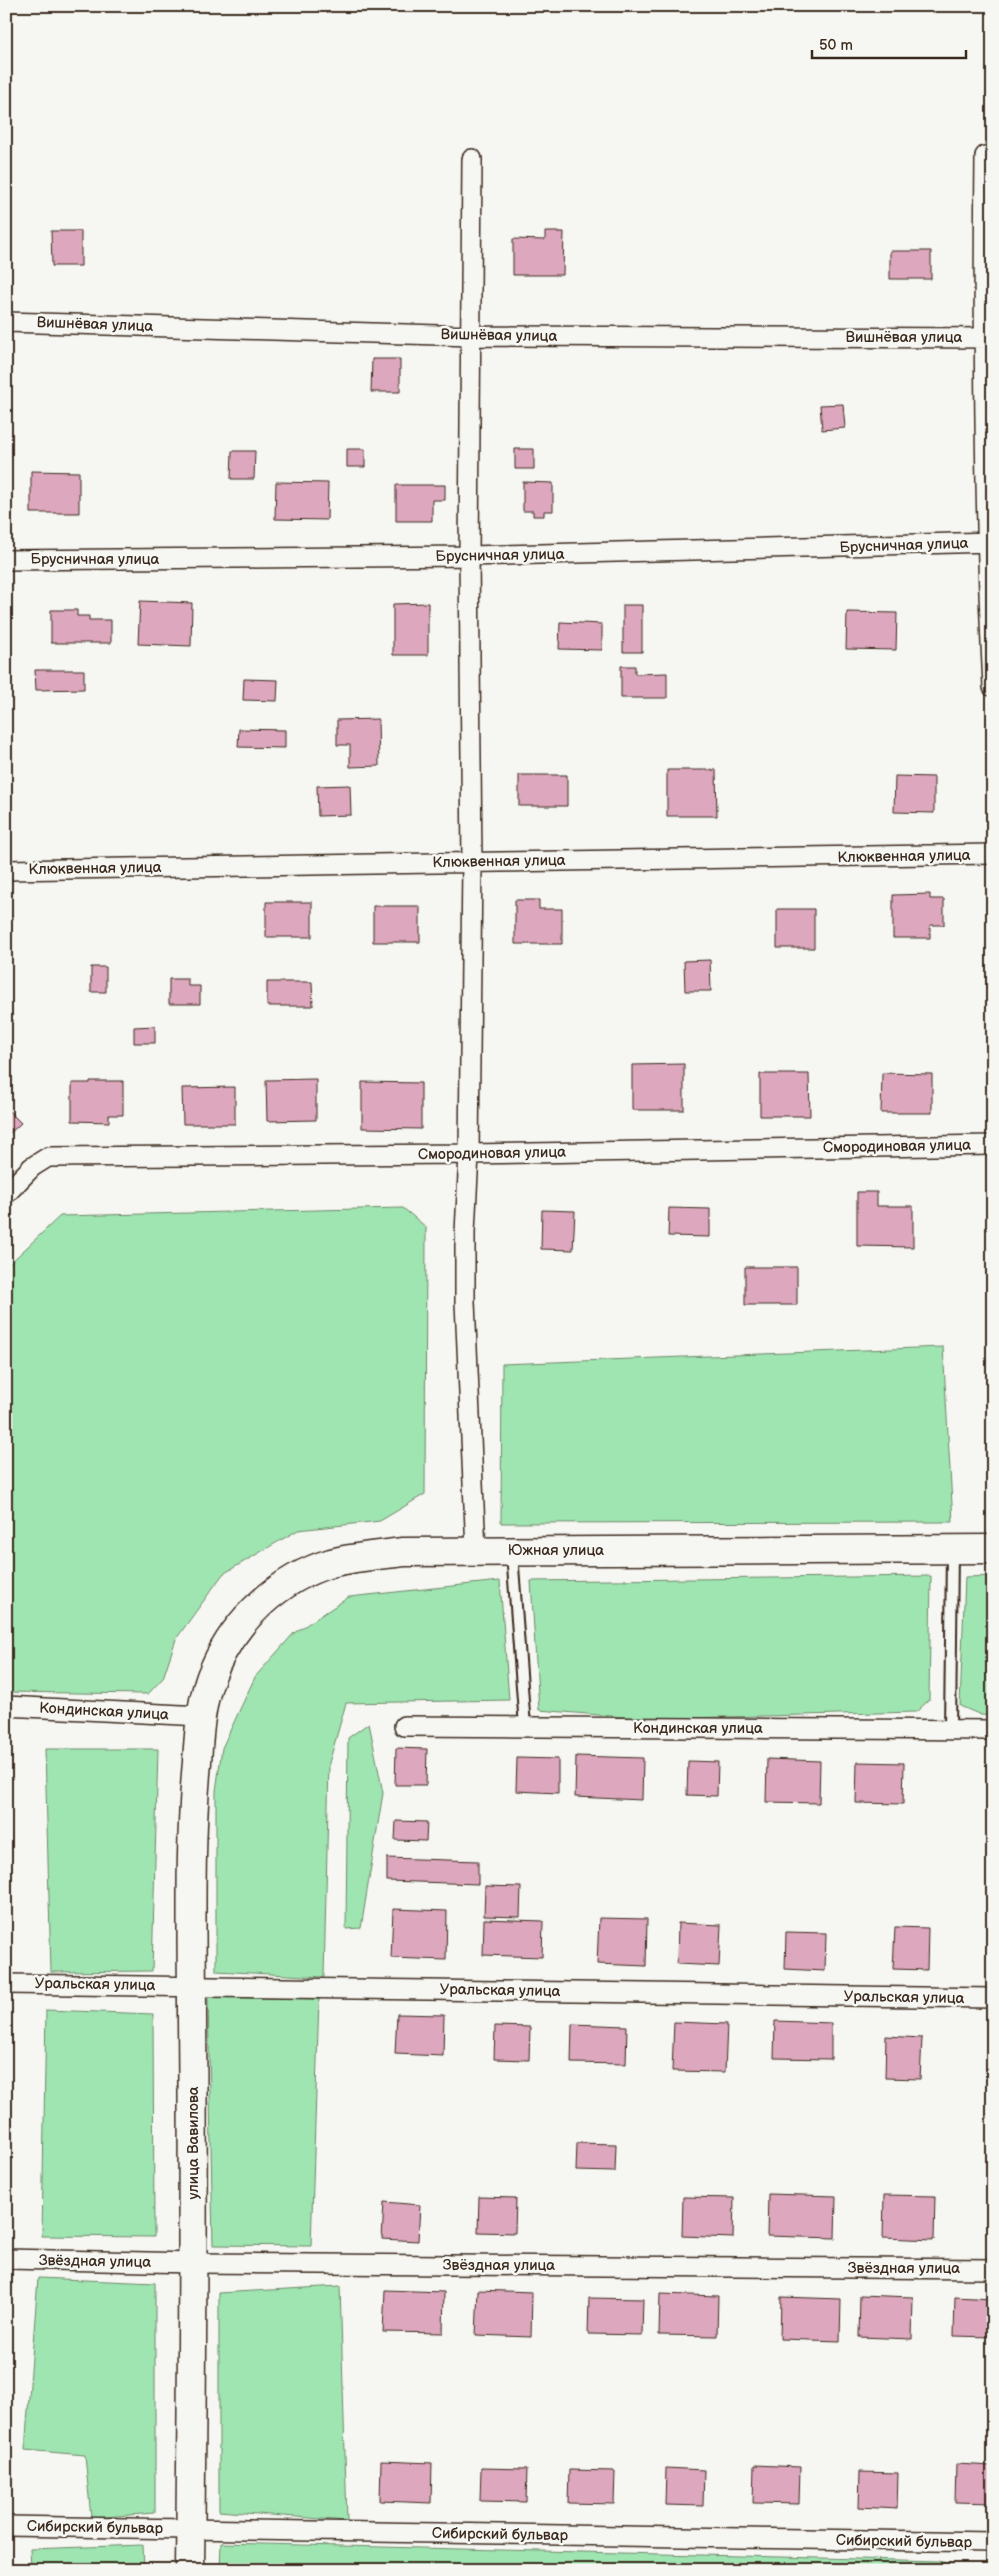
<svg xmlns="http://www.w3.org/2000/svg" width="999" height="2576" font-family="'Balsamiq Sans',sans-serif">
<style>
.green{fill:#9fe5b1;stroke:#6d8868}
.building{fill:#dda7bd;stroke:#3b2a1e}
.lines{fill:none;stroke-linecap:round;stroke-linejoin:round}
.lane-casing{stroke:#3b2a1e;stroke-width:14}
.street-casing{stroke:#3b2a1e;stroke-width:22}
.secondary-casing{stroke:#3b2a1e;stroke-width:31}
.lane{stroke:#f6f6f2;stroke-width:10}
.street{stroke:#f6f6f2;stroke-width:19}
.secondary{stroke:#f6f6f2;stroke-width:28}
.labels{text-anchor:middle;stroke-width:5;stroke-linejoin:round;paint-order:stroke}
.street-label{font-size:15px;fill:#3b2a1e;stroke:#f6f6f2}
</style>
<rect width="100%" height="100%" fill="#f6f6f2"/>
<filter id="ink" filterUnits="userSpaceOnUse"><feTurbulence type="fractalNoise" baseFrequency=".02" numOctaves="2"/><feDisplacementMap in="SourceGraphic" scale="10" xChannelSelector="R" yChannelSelector="G"/><feConvolveMatrix kernelMatrix="1 2 1 2 8 2 1 2 1" color-interpolation-filters="sRGB"/></filter>
<g filter="url(#ink)">
<path class="green" d="M403 1208 426 1227 425 1494 380 1521 298 1530 223 1574 176 1639 163 1678 148 1694 6 1692V1267L60 1216Z
M943 1347 953 1522 501 1523 502 1364Z
M931 1576 929 1700 916 1712 648 1719 539 1710 531 1581Z
M993 1576V1716L981 1715 960 1706 965 1577Z
M500 1581 509 1700 346 1703 329 1763 324 1977 216 1971V1791L222 1748 255 1677 294 1633 349 1597Z
M369 1723 383 1793 361 1928 346 1929 348 1738Z
M45 1749H158L152 1971 51 1972Z
M208 1997 319 1999 311 2246 213 2245Z
M46 2010 153 2014 154 2237 42 2236Z
M38 2278 155 2283V2513L91 2518 85 2455 25 2450Z
M340 2286 347 2521 219 2511V2293Z
M221 2543 939 2561 952 2564 960 2570H220Z
M143 2545 144 2570H31L30 2549Z"/>
<path class="building" d="M51 231H81V266H52Z
M545 232H564L563 275H513V239L545 240Z
M890 251H931V279H890Z
M372 359H400V392H371Z
M843 404 845 428 822 430 820 405Z
M347 449H365V467H347Z
M515 449H534V469H515Z
M232 451H255L254 479H231Z
M31 471 79 472V513H31Z
M276 482 328 483 327 520 275 519Z
M523 482 553 483V511H544V516H533V511H523Z
M396 485H445V500H432V521H396Z
M140 601 192 603 191 646 138 644Z
M428 603V655H393V604Z
M623 605H642V652H623Z
M51 610H77V616H89V620H111V643H51Z
M847 612 897 613 896 650 846 649Z
M560 622 602 624V650L559 649Z
M621 666H635V674L667 673V698H621Z
M35 670H84V689L36 690Z
M244 679 278 680 277 701 243 700Z
M378 719 379 766 350 767V745H337V720Z
M239 729 285 730V748L238 747Z
M667 770H716L717 816H667Z
M519 775H567V806H519Z
M895 776 934 777V813L894 812Z
M350 785 351 815 318 816 317 786Z
M930 894V899H944V925H930V938H893V895Z
M515 900H539V909H562V944H515Z
M266 902H312V937H266Z
M373 906H420V942H373Z
M777 909H814V948H777Z
M6 912H9V940H6Z
M710 960 711 991H685L684 961Z
M91 967H106V992H91Z
M169 979H188V986H200V1004H169Z
M267 982H312L313 1006H267Z
M155 1026V1043H134V1027Z
M684 1064V1110H632V1065Z
M882 1073 932 1074V1113H881Z
M760 1074H809L810 1116H760Z
M316 1079V1120L267 1121 266 1080Z
M90 1081H123V1115H109V1122L72 1121V1083H90Z
M362 1082 421 1083V1129L362 1128Z
M235 1087V1124H183L182 1088Z
M6 1108 21 1123 6 1137Z
M857 1192H877V1206H913V1247L857 1246Z
M669 1208 710 1209V1237L668 1236Z
M542 1210 575 1211 573 1250 541 1249Z
M745 1267H797V1305H745Z
M396 1748 427 1749 426 1785H395Z
M576 1756 643 1758 642 1800 575 1797Z
M517 1758 558 1759V1793L516 1791Z
M767 1759 820 1761 819 1803 766 1802Z
M688 1761 718 1762 717 1796 687 1795Z
M857 1762 904 1763 903 1804 856 1803Z
M396 1821 427 1822 426 1841 395 1840Z
M387 1858 478 1861V1884L387 1881Z
M485 1886 521 1887 520 1917 484 1916Z
M393 1909 447 1911 446 1960 391 1958Z
M599 1918 647 1919 646 1966 597 1964Z
M484 1919 543 1921 542 1957 483 1955Z
M678 1923 721 1925 719 1966 677 1964Z
M895 1927 928 1928 927 1970 893 1969Z
M786 1932 826 1933 825 1971 785 1969Z
M397 2014 444 2015 443 2056 395 2054Z
M775 2021 831 2023V2059L774 2058Z
M674 2022 727 2024 725 2072 672 2071Z
M572 2024 627 2026 626 2064 571 2063Z
M495 2026 530 2027 529 2060 494 2059Z
M886 2036 922 2038 920 2079 885 2078Z
M577 2143 616 2144 615 2172 576 2171Z
M768 2194 836 2196 835 2238 767 2236Z
M884 2195 935 2196 934 2240 883 2238Z
M479 2197 516 2198 515 2233 478 2232Z
M683 2197 734 2198 733 2238 682 2236Z
M384 2202 420 2205 418 2241 382 2239Z
M385 2290 444 2292 443 2333 383 2332Z
M478 2290 532 2292 531 2337 476 2335Z
M660 2294 718 2296 717 2336 659 2335Z
M860 2295 913 2297 912 2339 859 2337Z
M781 2297 841 2299 840 2341 780 2339Z
M955 2297 993 2299 992 2337 954 2336Z
M589 2298 643 2299 642 2335 588 2334Z
M381 2461 432 2463 431 2503 380 2501Z
M956 2464 993 2466V2503L955 2502Z
M754 2465 800 2467 799 2504 753 2503Z
M481 2468 527 2469 526 2502 480 2501Z
M666 2468 704 2470 703 2506 665 2505Z
M569 2470 615 2471 614 2504 568 2503Z
M860 2472 898 2473 897 2509 859 2507Z"/>
<g class="lines">
<g class="lane-casing">
<path id="lane" d="M512 1553 525 1727
M950 1730 952 1551"/>
</g>
<g class="street-casing">
<path id="street" d="M985 156C983 333 984 510 993 687
M472 159 469 556 472 862 469 1154 465 1232V1302L476 1551
M6 322 472 336 993 338
M6 560 469 556 993 542
M6 870 993 854
M6 1194 32 1167 48 1157 469 1154 993 1145
M6 1706 201 1716
M404 1726 993 1730
M6 1984 993 1998
M6 2259 194 2263 993 2269
M6 2526 993 2542"/>
</g>
<g class="secondary-casing">
<path id="secondary" d="M190 2570C192 2386 194 2203 192 2020 192 1934 189 1848 197 1762 199 1730 201 1697 215 1667 236 1619 280 1578 331 1563 354 1557 380 1555 404 1552L993 1549"/>
</g>
<use href="#lane" class="lane"/>
<use href="#street" class="street"/>
<use href="#secondary" class="secondary"/>
</g>
</g>
<g class="labels">
<g class="street-label">
<text transform="translate(95 324) rotate(2)" y="5">Вишнёвая улица</text>
<text transform="translate(499 335) rotate(1)" y="5">Вишнёвая улица</text>
<text x="904" y="342">Вишнёвая улица</text>
<text transform="translate(904 545) rotate(-2)" y="5">Брусничная улица</text>
<text transform="translate(500 555) rotate(-1)" y="5">Брусничная улица</text>
<text x="95" y="564">Брусничная улица</text>
<text transform="translate(904 856) rotate(-1)" y="5">Клюквенная улица</text>
<text transform="translate(499 861) rotate(-1)" y="5">Клюквенная улица</text>
<text transform="translate(95 868) rotate(-1)" y="5">Клюквенная улица</text>
<text transform="translate(897 1146) rotate(-1)" y="5">Смородиновая улица</text>
<text transform="translate(492 1153) rotate(-1)" y="5">Смородиновая улица</text>
<text x="556" y="1555">Южная улица</text>
<text transform="translate(104 1711) rotate(3)" y="5">Кондинская улица</text>
<text x="698" y="1733">Кондинская улица</text>
<text transform="translate(95 1984) rotate(1)" y="5">Уральская улица</text>
<text transform="translate(500 1990) rotate(1)" y="5">Уральская улица</text>
<text transform="translate(904 1997) rotate(1)" y="5">Уральская улица</text>
<text transform="translate(193 2143) rotate(-90)" y="5">улица Вавилова</text>
<text transform="translate(95 2261) rotate(1)" y="5">Звёздная улица</text>
<text x="499" y="2270">Звёздная улица</text>
<text x="904" y="2273">Звёздная улица</text>
<text transform="translate(95 2527) rotate(1)" y="5">Сибирский бульвар</text>
<text transform="translate(500 2534) rotate(1)" y="5">Сибирский бульвар</text>
<text transform="translate(904 2541) rotate(1)" y="5">Сибирский бульвар</text>
</g>
</g>
<rect width="999" height="2576" fill="none" stroke="#f6f6f2" stroke-width="25"/>
<rect x="12" y="12" width="974" height="2551" fill="none" stroke="#3b2a1e" stroke-width="2" filter="url(#ink)"/>
<path d="M812 50v8h154v-8" fill="none" stroke="#3b2a1e" stroke-width="2.5"/>
<text x="819" y="50" font-size="15" fill="#3b2a1e" stroke="#f6f6f2" stroke-width="4" paint-order="stroke">50 m</text>
</svg>
